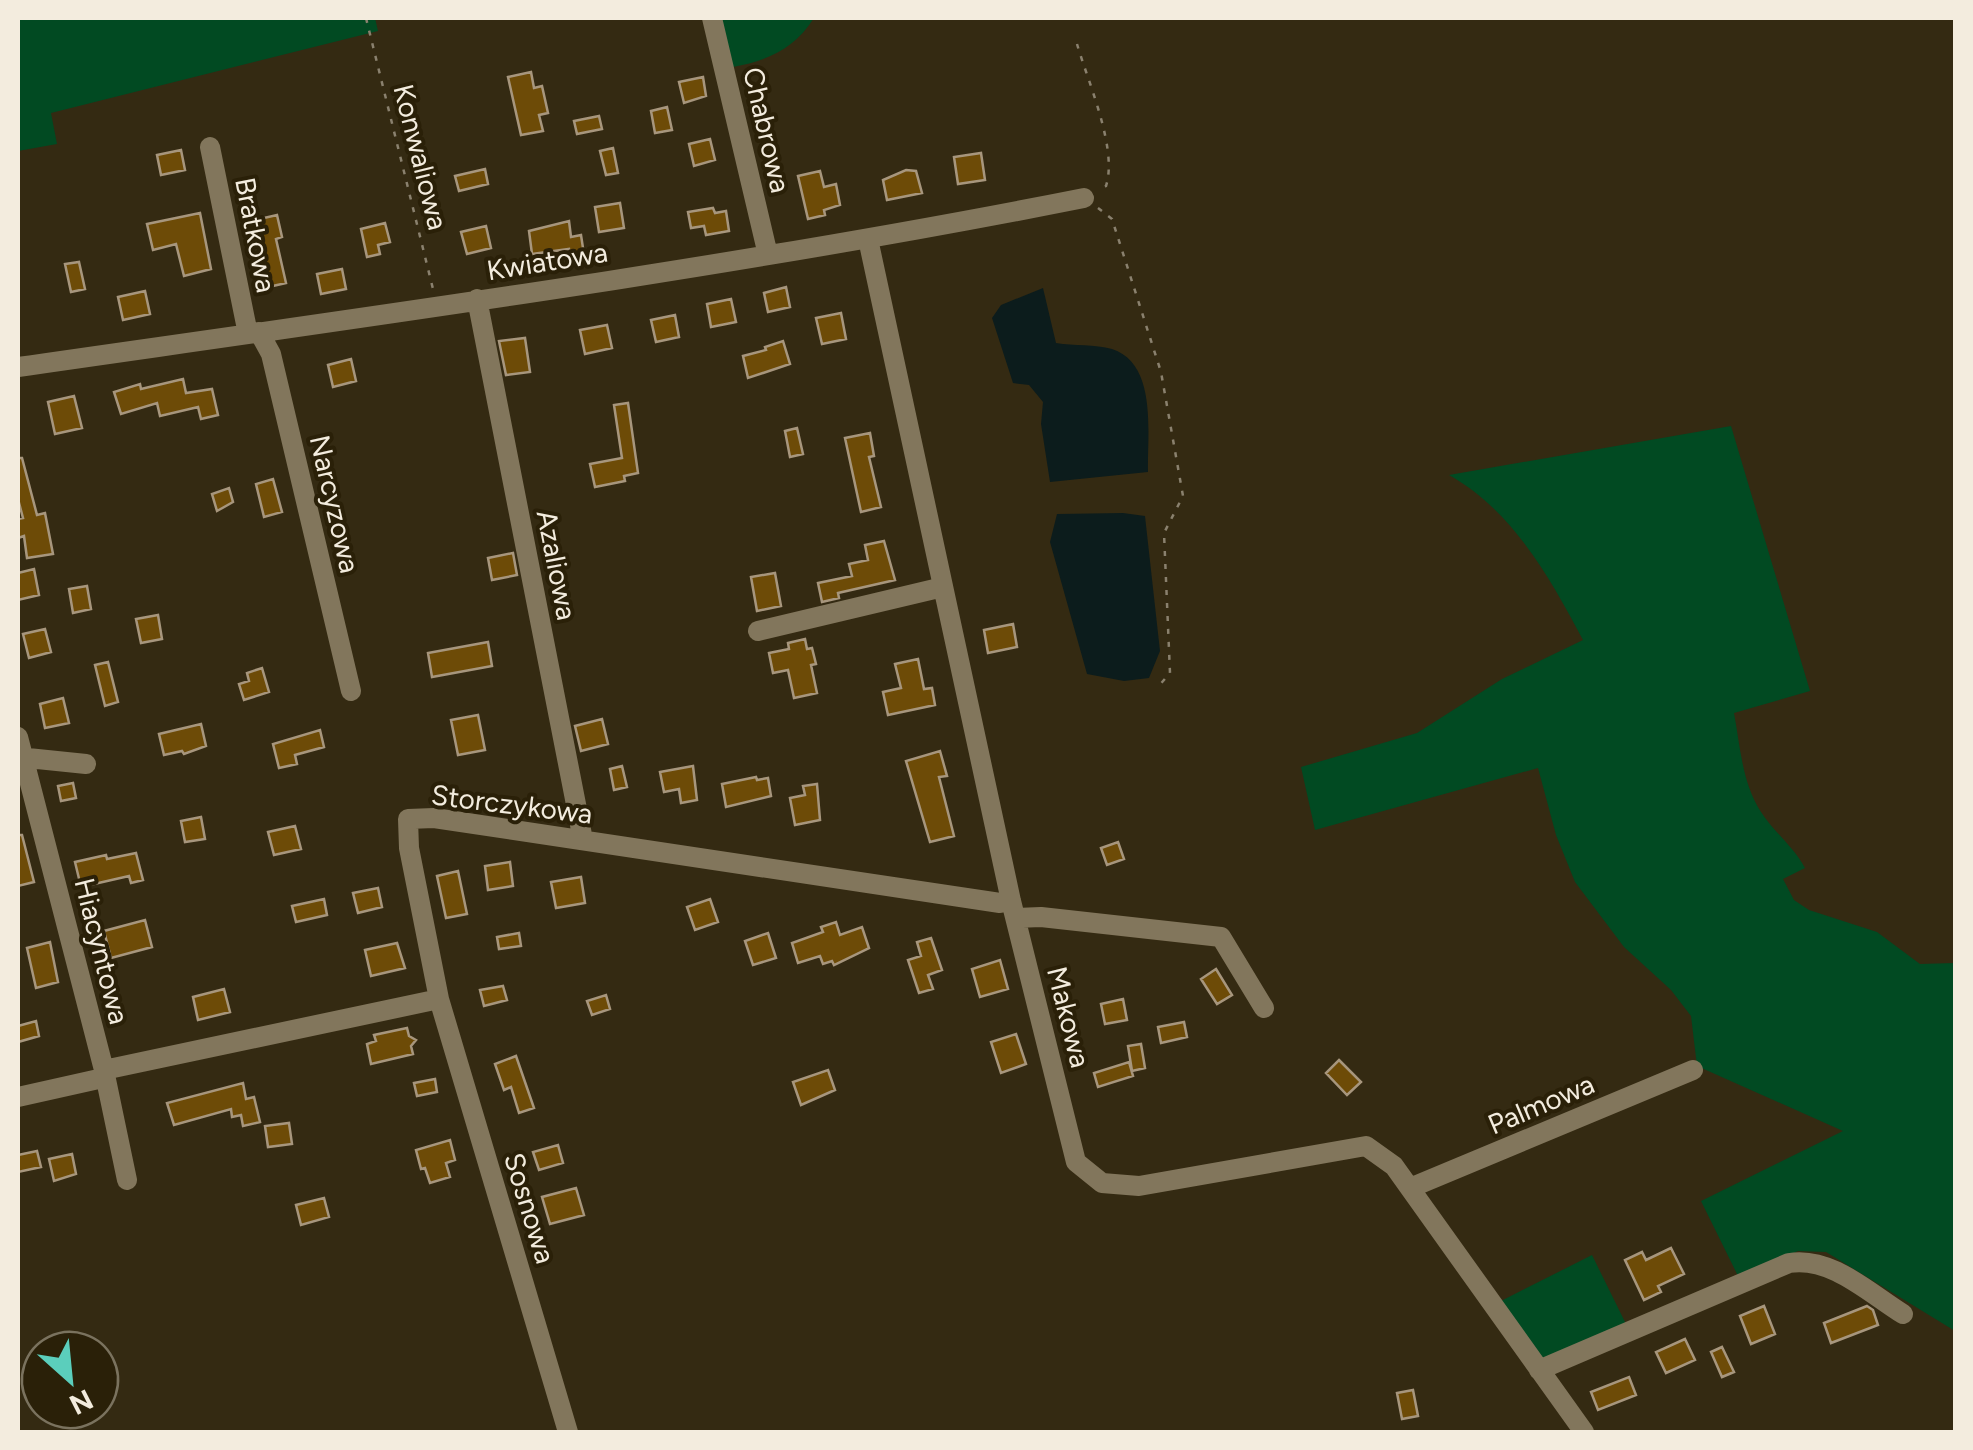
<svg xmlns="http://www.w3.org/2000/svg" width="1973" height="1450" font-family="Figtree,sans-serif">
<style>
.green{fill:#014a22}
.water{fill:#0c1c1c}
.building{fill:#6d4b07;stroke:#a7967d;stroke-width:2.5}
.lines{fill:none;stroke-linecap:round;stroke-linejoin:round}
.path{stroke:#8a816e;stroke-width:2.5;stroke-dasharray:5 8;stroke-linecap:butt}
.minor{stroke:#82765c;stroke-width:20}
.labels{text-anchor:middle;stroke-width:8;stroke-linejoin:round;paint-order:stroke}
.street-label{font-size:28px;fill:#f3ecde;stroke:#2a2008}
</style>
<rect width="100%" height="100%" fill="#342a12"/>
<path class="green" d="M18 18H375L378 31 51 113 57 144 18 151Z
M721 18H814C794 49 769 60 733 67Z
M1731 426 1810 691 1734 713C1740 745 1742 783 1761 812 1774 832 1793 846 1805 868L1783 879 1794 900 1809 910 1877 932 1920 964 1955 963V1331L1826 1252 1798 1251 1738 1276 1701 1201 1843 1131 1697 1066 1691 1016 1671 990 1624 947 1575 882 1556 835 1538 768 1315 830 1301 767 1417 733 1502 679 1583 640C1550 578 1513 511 1449 475Z
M1592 1255 1626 1324 1542 1360 1499 1302Z"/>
<path class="water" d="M1043 288 1056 343C1074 346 1095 344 1112 349 1158 364 1147 435 1148 472L1050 482 1041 424 1043 402 1029 385 1013 383 992 318 1001 305Z
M1123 513 1145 516 1160 651 1149 678 1124 681 1087 674 1050 542 1057 514Z"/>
<path class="building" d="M531 72 534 88 542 86 548 113 539 115 543 131 521 135 508 77Z
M703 77 706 96 684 103 679 82Z
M667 107 672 130 655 133 651 111Z
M599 116 602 129 577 134 574 121Z
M710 139 715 160 694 166 689 144Z
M613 148 618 173 606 175 600 151Z
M181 150 185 170 161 175 157 155Z
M981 153 985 180 958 184 954 157Z
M485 169 488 184 459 191 455 176Z
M906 170 916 171 922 193 887 200 883 180Z
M820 171 824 187 836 184 840 205 824 210 825 215 808 219 798 176Z
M620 203 624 228 599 232 595 207Z
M713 208 715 213 726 211 729 231 706 235 704 226 691 228 688 212Z
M200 213 211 269 184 276 176 244 153 250 147 224Z
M277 215 282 237 276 239 286 283 264 288 259 266 265 265 255 220Z
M569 221 571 237 581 235 585 261 571 263 569 249 532 254 529 231Z
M385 223 390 242 378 245 380 254 367 257 361 229Z
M486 226 491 248 467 254 461 232Z
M79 262 85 289 71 292 65 264Z
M342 269 346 289 321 294 317 274Z
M786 287 790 307 768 312 764 293Z
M145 291 150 314 123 320 118 297Z
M731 299 736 322 711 327 707 304Z
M841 313 846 339 822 344 816 318Z
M675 315 679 337 656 342 651 320Z
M607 325 612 348 585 354 580 330Z
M525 338 530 372 506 375 499 341Z
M783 341 790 364 748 378 743 356 766 350 765 347Z
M351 359 356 381 333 387 328 365Z
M183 379 186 393 212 389 218 415 201 419 198 407 160 416 157 403 121 414 114 392 140 384 141 389Z
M74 396 82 428 55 434 48 402Z
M628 403 638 473 624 476 625 481 595 487 590 464 622 458 614 405Z
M797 428 803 454 790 457 785 431Z
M870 433 874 456 869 457 881 507 861 512 845 438Z
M18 458H22L37 515 45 513 53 554 27 558 24 536 18 538V519L23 518 18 499Z
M273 479 282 512 264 517 256 484Z
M229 488 233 502 217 511 212 494Z
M884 541 895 580 838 593 839 598 822 602 818 583 852 576 849 564 868 560 865 545Z
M513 553 517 575 492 580 488 558Z
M34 569 39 595 18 600V573Z
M775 573 781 606 757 611 751 577Z
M87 586 91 609 73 613 69 589Z
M158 615 162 639 141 643 136 619Z
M1013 624 1017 647 988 653 984 630Z
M45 629 51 652 29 658 23 634Z
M805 639 807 649 812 648 816 664 811 665 817 693 794 698 788 670 773 673 769 653 789 649 788 643Z
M488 642 492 666 432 677 428 653Z
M918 659 924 689 932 688 935 705 888 715 883 692 901 688 895 664Z
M108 662 118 702 105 706 95 665Z
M262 668 269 692 244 700 239 684 249 681 247 673Z
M63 698 69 723 45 728 40 704Z
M478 715 485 750 458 755 451 720Z
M602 719 608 744 581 751 575 726Z
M201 724 206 746 184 754 182 751 164 755 159 734Z
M320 730 324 747 295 755 297 764 279 768 273 744Z
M940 751 947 776 939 777 954 836 930 842 906 761Z
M622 766 627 787 614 790 610 769Z
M693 766 697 800 681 803 679 789 664 792 660 772Z
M756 777 757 780 768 778 771 796 726 807 722 784Z
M73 783 76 798 61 801 58 786Z
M817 784 820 820 795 825 790 798 805 795 803 786Z
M201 817 205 839 185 842 181 821Z
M295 826 301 849 274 855 268 832Z
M18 835H22L34 882 18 886Z
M1118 842 1124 859 1107 865 1101 848Z
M136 853 143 880 131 883 129 876 81 887 75 862 106 855 107 859Z
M510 862 513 886 488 890 485 866Z
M458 871 467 914 446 918 437 876Z
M581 877 585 903 556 908 551 882Z
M378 888 382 907 358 913 353 893Z
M324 899 327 915 296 922 292 906Z
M710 899 718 922 695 930 687 907Z
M145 920 152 947 111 958 104 931Z
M836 922 840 935 862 927 869 948 834 965 832 961 823 964 820 956 798 963 792 943 823 932 821 927Z
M519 933 521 946 499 949 497 937Z
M768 933 776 958 753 965 745 941Z
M931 938 942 970 928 975 933 989 919 993 908 960 921 956 917 942Z
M50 942 58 982 36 988 27 948Z
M397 943 405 968 371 976 365 950Z
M1000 960 1008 989 980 997 972 969Z
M1216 969 1232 995 1217 1004 1201 979Z
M503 986 507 1000 484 1006 480 990Z
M224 989 230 1012 198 1020 193 997Z
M606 995 610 1009 592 1015 587 1001Z
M1123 999 1127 1020 1105 1024 1101 1004Z
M36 1021 39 1036 18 1042V1026Z
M1184 1022 1187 1037 1161 1043 1158 1027Z
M407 1028 409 1036 416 1040 411 1046 413 1054 371 1064 367 1044 376 1041 374 1035Z
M1016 1034 1026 1064 1001 1073 991 1042Z
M1141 1044 1145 1068 1132 1071 1128 1046Z
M516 1056 534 1108 519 1113 511 1087 504 1090 495 1064Z
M1339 1060 1361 1082 1347 1095 1326 1073Z
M1129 1062 1133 1076 1098 1087 1094 1073Z
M828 1070 835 1090 801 1105 793 1082Z
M435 1079 437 1092 417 1096 414 1083Z
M243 1083 246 1099 254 1097 260 1122 243 1126 241 1115 232 1117 231 1109 174 1125 167 1103Z
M289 1123 292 1144 268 1147 265 1126Z
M450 1140 455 1160 446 1163 450 1177 430 1183 425 1168 421 1169 416 1150Z
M558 1145 563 1163 539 1170 533 1152Z
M37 1151 41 1167 18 1172V1155Z
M72 1154 76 1174 54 1181 49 1159Z
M576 1188 584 1215 550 1224 542 1197Z
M324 1198 329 1217 301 1225 296 1205Z
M1671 1248 1684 1274 1658 1286 1661 1292 1644 1300 1625 1260 1642 1252 1646 1260Z
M1764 1306 1775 1334 1751 1344 1740 1316Z
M1867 1306 1873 1310 1878 1325 1831 1343 1824 1323Z
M1685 1339 1695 1360 1666 1373 1656 1352Z
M1722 1347 1734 1372 1722 1377 1711 1352Z
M1629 1377 1636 1395 1598 1410 1591 1392Z
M1413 1390 1418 1416 1402 1419 1397 1393Z"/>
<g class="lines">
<path class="path" d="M366 18 433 289
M1077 44C1088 82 1118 149 1106 186L1101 189
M1098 208 1112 219 1161 372 1183 496 1164 533 1170 673 1157 688"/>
<path class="minor" d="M712 18 768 255
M210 147 248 334
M868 239 1011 901 1076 1162 1102 1183 1139 1186 1366 1146 1394 1166 1584 1432
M477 299 583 840
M259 332 271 354 351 691
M18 367C373 316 731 268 1084 198
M758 631 943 587
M18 737 104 1070 127 1180
M18 757 86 764
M1016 918 1041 917 1221 937 1264 1008
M104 1070 439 999
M18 1097 103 1078
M1410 1188 1693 1070
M1539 1370 1789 1263C1831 1256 1869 1293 1903 1314
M568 1432 439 999 409 848 408 819 434 818 1000 903 1011 901"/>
</g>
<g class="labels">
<g class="street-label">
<text transform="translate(767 130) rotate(77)" y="10">Chabrowa</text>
<text transform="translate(421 157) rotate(76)" y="10">Konwaliowa</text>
<text transform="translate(256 235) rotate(79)" y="10">Bratkowa</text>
<text transform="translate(547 261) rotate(-9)" y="10">Kwiatowa</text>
<text transform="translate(335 504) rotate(77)" y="10">Narcyzowa</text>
<text transform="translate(557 565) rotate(79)" y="10">Azaliowa</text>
<text transform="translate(512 804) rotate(7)" y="10">Storczykowa</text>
<text transform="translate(102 951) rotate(76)" y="10">Hiacyntowa</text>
<text transform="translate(1069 1017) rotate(76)" y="10">Makowa</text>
<text transform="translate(1541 1104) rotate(-23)" y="10">Palmowa</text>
<text transform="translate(530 1208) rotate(73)" y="10">Sosnowa</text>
</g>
</g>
<rect width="1973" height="1450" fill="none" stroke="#f3ecde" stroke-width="40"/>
<g transform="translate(70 1380) rotate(153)"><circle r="48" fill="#2a2008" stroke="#7a725e" stroke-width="2.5"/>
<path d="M0-8L18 38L0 25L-18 38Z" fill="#5bcebc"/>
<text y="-15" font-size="28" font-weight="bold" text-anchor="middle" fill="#f3ecde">N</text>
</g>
</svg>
